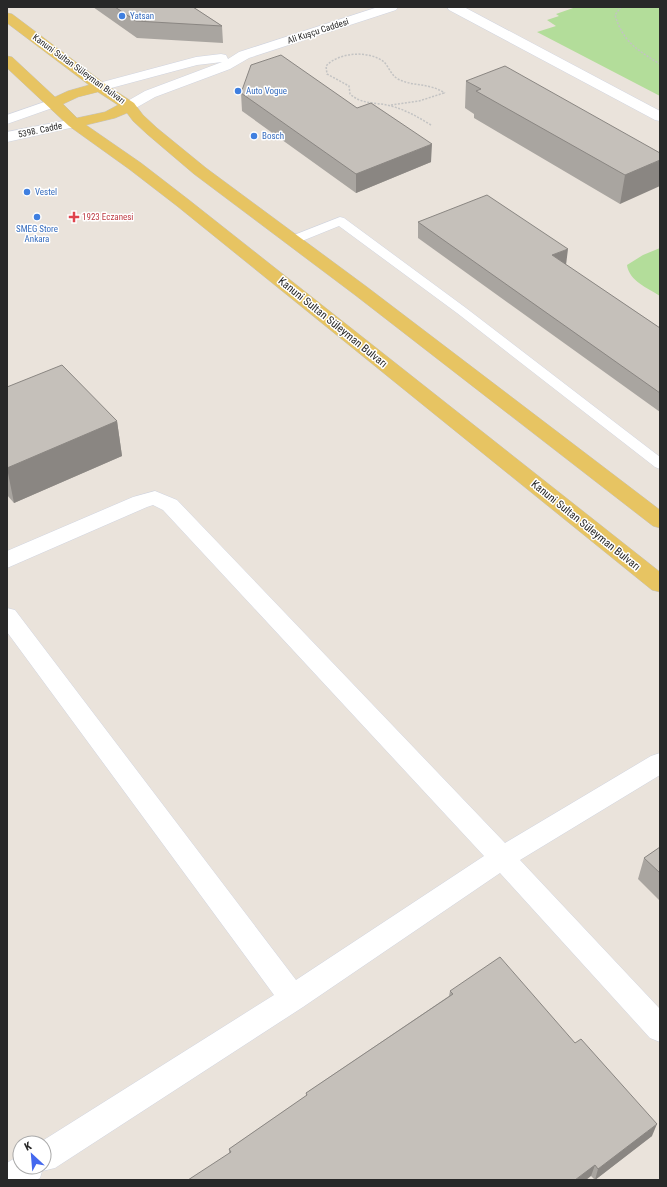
<svg xmlns="http://www.w3.org/2000/svg" width="667" height="1187" font-family="'Roboto Condensed',sans-serif">
<style>
.green{fill:#b3dd9a}
.lines{fill:none;stroke-linecap:round;stroke-linejoin:round}
.service-casing{stroke:#d0d4e0;stroke-width:1}
.minor-casing{stroke:#d0d4e0;stroke-width:1}
.tertiary-casing{stroke:#d0d4e0;stroke-width:1}
.primary-casing{stroke:#c3c3c3;stroke-width:1}
.path{stroke:#c3c3c3;stroke-width:1.5;stroke-dasharray:2 1.5;stroke-linecap:butt}
.service{fill:#fff;fill-rule:evenodd}
.minor{fill:#fff;fill-rule:evenodd}
.tertiary{fill:#fff;fill-rule:evenodd}
.primary{fill:#e7c462;fill-rule:evenodd}
.wall{fill:#a9a5a0}
.shaded-wall{fill:#8a8682}
.building{fill:#c5c0ba;stroke:#8a8682}
.shop-dot{fill:#3f7fe0;stroke:#fff;stroke-width:1.5}
.health-dot{fill:#e0444e;stroke:#fff;stroke-width:1.5}
.labels{text-anchor:middle;stroke-width:3;stroke-linejoin:round;paint-order:stroke}
.far-shop-label{font-size:9px;fill:#366cbe;stroke:#fff;text-anchor:start}
.far-street-label{font-size:9px;fill:#282828;stroke:#fff}
.far-health-label{font-size:9px;fill:#be3a42;stroke:#fff;text-anchor:start}
.street-label{font-size:11px;fill:#282828;stroke:#fff}
</style>
<rect width="100%" height="100%" fill="#eae3db"/>
<path class="green" d="M576 7H660V96L537 32 556 26 547 20 559 16 556 14Z
M660 248V296C648 288 629 281 627 265L643 255Z"/>
<g class="lines">
<g class="service-casing">
<path id="service" d="M340 217 344 218 466 308 660 457V469L655 467 457 313 339 226 297 243H289L287 240 289 237Z"/>
</g>
<g class="minor-casing">
<path id="minor" d="M447 7H464L660 111V121L655 120 449 10Z
M53 99 58 100 60 103 58 106 7 124V115Z
M74 119 79 120 81 123 79 126 7 142V132Z
M155 491 177 500 505 843 651 756 660 753V775L520 860 660 1009V1042L650 1038 500 873 303 1007 55 1168 42 1171 40 1178 36 1180H7V1163L20 1155V1167H44V1143H39L274 995 7 632V608L15 610 296 980 484 856 163 510 153 505 147 507 7 568V551L133 497Z"/>
</g>
<g class="tertiary-casing">
<path id="tertiary" d="M378 7H398L396 10 249 58 230 69 155 97 134 109 129 110 124 109 122 106 124 103 145 91 222 62 197 65 100 91 95 90 93 87 95 84 196 57 221 54 226 55 228 59 239 52Z"/>
</g>
<g class="primary-casing">
<path id="primary" d="M7 13 12 14 105 84 134 103 143 115 157 128 206 168 367 287 660 510V528L653 526 355 295 194 174 147 134 133 121 127 113 115 118 86 125 141 163 189 200 660 572V592L652 590 177 206 129 169 69 126 7 68V56L12 57 55 97 68 91 89 85 7 23ZM98 92 118 105 105 112 77 118 63 104 78 97Z"/>
</g>
<path class="path" d="M621 7 615 15C623 42 637 50 660 64
M391 105 419 101 444 93
M431 125C418 117 406 110 391 106 377 102 362 105 350 94L349 86 327 74 326 66C339 52 369 50 384 62 389 67 391 75 398 79 413 87 427 82 445 93"/>
<use href="#service" class="service"/>
<use href="#minor" class="minor"/>
<use href="#tertiary" class="tertiary"/>
<use href="#primary" class="primary"/>
</g>
<path class="wall" d="M93 7H193L222 26 223 43 137 38Z
M466 81 660 153 620 204 474 118V114L465 108Z
M241 93 431 162 356 193 242 111Z
M418 222 566 265 660 328V412L418 238Z
M7 387 117 421 122 456 14 503 7 495Z
M660 847V901L638 879 644 858Z
M450 991 652 1136 595 1180 591 1176 229 1153V1149L306 1096V1093L449 996Z"/>
<path class="shaded-wall" d="M432 144 431 162 356 193V174Z
M660 160V186L620 204 625 175Z
M568 249 566 265 552 255Z
M117 421 122 456 14 503 7 468Z
M657 1124 652 1136 595 1180 598 1169Z
M595 1165 591 1176 586 1180H575Z"/>
<path class="building" d="M115 7H193L222 26 136 21Z
M281 55 357 108 371 103 432 144 356 174 241 93 251 65Z
M505 66 660 153V160L625 175 476 91 481 89 466 81Z
M487 195 568 249 552 255 660 328V393L418 222Z
M62 365 117 421 7 468V387Z
M660 847V873L644 858Z
M500 957 575 1043 581 1039 657 1124 598 1169 595 1165 575 1180H188L231 1152 229 1149 307 1095 306 1093 453 994 450 991Z"/>
<g class="shop-dot">
<circle cx="122" cy="16" r="4"/>
<circle cx="238" cy="91" r="4"/>
<circle cx="254" cy="136" r="4"/>
<circle cx="27" cy="192" r="4"/>
<circle cx="37" cy="217" r="4"/>
</g>
<path class="health-dot" d="M72 211h4v4h4v4h-4v4h-4v-4h-4v-4h4z"/>
<g class="labels">
<g class="far-shop-label">
<text x="130" y="19">Yatsan</text>
<text x="246" y="94">Auto Vogue</text>
<text x="262" y="139">Bosch</text>
<text x="35" y="195">Vestel</text>
<text x="37" y="232" text-anchor="middle">SMEG Store<tspan x="37" dy="10">Ankara</tspan></text>
</g>
<g class="far-street-label">
<text transform="translate(318 31) rotate(-18)" y="3">Ali Kuşçu Caddesi</text>
<text transform="translate(79 69) rotate(36)" y="3">Kanuni Sultan Süleyman Bulvarı</text>
<text transform="translate(40 130) rotate(-12)" y="3">5398. Cadde</text>
</g>
<g class="far-health-label">
<text x="82" y="220">1923 Eczanesi</text>
</g>
<g class="street-label">
<text transform="translate(333 322) rotate(39)" y="4">Kanuni Sultan Süleyman Bulvarı</text>
<text transform="translate(586 525) rotate(39)" y="4">Kanuni Sultan Süleyman Bulvarı</text>
</g>
</g>
<rect width="667" height="1187" fill="none" stroke="#282828" stroke-width="16"/>
<g transform="translate(32 1155) rotate(334)"><circle r="19" fill="#ffffff" stroke="#a9a9a9"/>
<path d="M0-3L7 15L0 10L-7 15Z" fill="#4468ee"/>
<text y="-6" font-size="11" font-weight="bold" text-anchor="middle" fill="#282828">K</text>
</g>
</svg>
